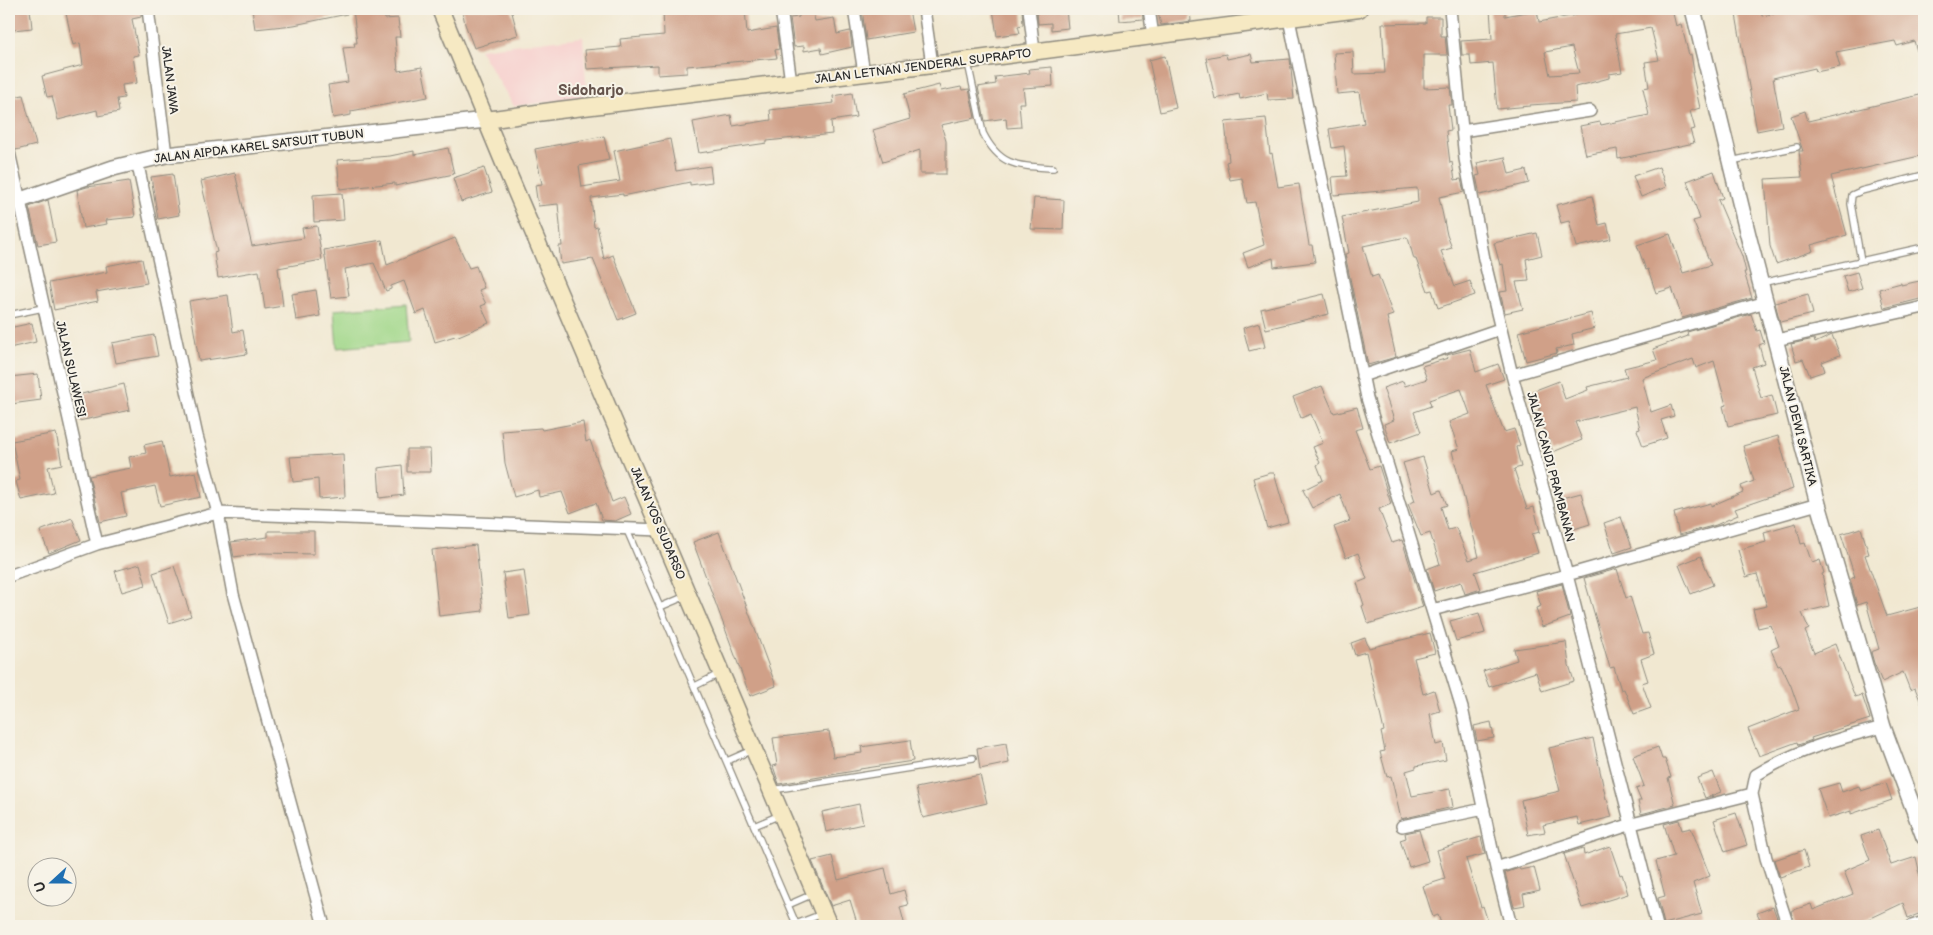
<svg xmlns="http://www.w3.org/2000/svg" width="1933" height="935" font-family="'Balsamiq Sans',sans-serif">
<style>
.built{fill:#f7d0ce}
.green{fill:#a0d789;stroke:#66815a}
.building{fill:#d0a088;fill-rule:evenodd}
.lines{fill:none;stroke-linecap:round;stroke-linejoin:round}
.service-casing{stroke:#8e8a7e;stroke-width:8}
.minor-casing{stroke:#8e8a7e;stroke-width:14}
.tertiary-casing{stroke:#8e8a7e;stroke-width:18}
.secondary-casing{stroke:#8e8a7e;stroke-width:19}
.service{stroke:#fff;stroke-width:5.5}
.minor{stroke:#fff;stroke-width:11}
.tertiary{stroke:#fff;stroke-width:15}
.secondary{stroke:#f6e9c3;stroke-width:16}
.labels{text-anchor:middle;stroke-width:4;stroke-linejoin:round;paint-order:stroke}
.street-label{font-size:12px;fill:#2b2b2b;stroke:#f7f3e8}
.quarter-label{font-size:15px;font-weight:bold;fill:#65544c;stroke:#f7f3e8}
</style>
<rect width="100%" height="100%" fill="#f7f3e8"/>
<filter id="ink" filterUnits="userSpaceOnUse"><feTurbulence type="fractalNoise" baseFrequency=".02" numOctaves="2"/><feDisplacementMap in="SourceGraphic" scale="10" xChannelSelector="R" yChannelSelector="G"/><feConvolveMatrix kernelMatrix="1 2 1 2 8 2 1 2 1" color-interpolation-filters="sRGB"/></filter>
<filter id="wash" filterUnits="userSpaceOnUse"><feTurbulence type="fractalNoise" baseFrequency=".0096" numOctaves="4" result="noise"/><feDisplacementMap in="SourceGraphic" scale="20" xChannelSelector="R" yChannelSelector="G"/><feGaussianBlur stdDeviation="1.12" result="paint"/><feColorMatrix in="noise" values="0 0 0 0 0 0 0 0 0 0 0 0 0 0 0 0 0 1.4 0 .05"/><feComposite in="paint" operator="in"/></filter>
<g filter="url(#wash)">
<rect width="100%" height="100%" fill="#f1e8d1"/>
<path class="built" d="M583 37 587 97 514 106 479 49Z"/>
<path class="green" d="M406 304 409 342 337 348 334 310Z"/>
<g id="blocks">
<path class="building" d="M10 9H30L32 28 13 30Z
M65 9H141V17L132 19 139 55 133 56 137 83 122 85 124 98 117 99 119 112 98 116 97 110 58 120 52 96 47 97 42 76 83 65 80 43 73 45Z
M252 9H347V14L294 25 255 29Z
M353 9H383L385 19 398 18 400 37H395L398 71 422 67 428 97 351 111V115L333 118 328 85 348 82 343 48 355 47 354 43H357Z
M462 9H511L518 35 474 48 465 24Z
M663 9H745L747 33 776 28 779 49 775 50 777 58 687 66V73L658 75V65L587 69 585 50 621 47 620 39 664 35Z
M862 9H909L913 32 866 40Z
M993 9H1022L1023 25 1018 26 1020 33 997 36Z
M1037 9H1066L1068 28 1051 30V23L1038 24Z
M1119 9H1142L1143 19 1120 21Z
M1157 9H1190L1191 21 1161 25Z
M1490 9H1505V16L1537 10 1539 22 1576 15 1575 9H1672L1676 26 1681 24 1689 55 1691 54 1694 72H1692L1700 108 1690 111 1695 129 1690 130 1694 143 1618 159 1617 149 1586 155 1580 126 1600 122 1601 125 1649 115 1643 88 1649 87 1645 62 1659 60 1651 28 1615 34 1622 72 1609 74V78L1575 87 1576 102 1530 105V106L1497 109 1493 63 1471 65 1470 55H1462L1461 41 1492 39ZM1572 47 1579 73 1550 75 1545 52Z
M1735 9H1760L1762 16 1797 9H1921L1924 24V64H1921L1914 41 1897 46 1895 41 1836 52 1840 67 1816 72 1815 68 1773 78 1782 126 1757 131Z
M813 12 815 21 834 18 837 34 850 31 852 47 822 54 821 48 804 51V46L794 47 790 18 799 17V14Z
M1426 17H1441V36H1445L1447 55H1424V88L1450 87 1452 105H1448L1451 130 1446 131 1450 163 1452 162 1455 180 1461 179 1464 192 1439 197 1447 235 1452 248 1441 251 1455 286 1470 281 1475 295 1438 308 1432 290 1428 291 1416 259H1414L1408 238 1406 237 1363 246 1372 277 1378 275 1393 315 1387 317 1396 357 1368 365 1345 254 1349 253 1342 217 1418 202 1417 188 1334 195 1332 177 1347 176 1344 146 1332 148 1329 129 1364 123 1359 92 1337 94 1334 53 1353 52 1354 74 1385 73 1382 24 1426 23Z
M1226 54 1227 59 1251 54 1253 62 1290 59 1294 99 1268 100 1267 93 1240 99 1239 94 1215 99 1206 58Z
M1165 56 1176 108 1160 112 1149 60Z
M1052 67 1053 86 1023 88 1025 103H1019L1021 127 1007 128 1006 118 985 121 978 87 996 84 995 77 1030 73 1029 69Z
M939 85 941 91 961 87 962 90 969 89 975 118 941 125 946 141V174H920V150L883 162 873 130 910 119 904 94Z
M852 93 856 117 831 121 832 134 767 141V143L699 153 693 122 731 115 733 126 771 120 770 110 834 103 833 96Z
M1924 94V155L1831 176 1847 235 1811 245 1813 251 1776 264 1770 246 1765 179 1802 177 1799 151H1803L1791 116 1805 111 1808 121Z
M23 95 36 145 16 150 12 145 9 131V98Z
M1266 118 1270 154 1272 153 1278 187 1299 184 1309 245H1312L1315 262 1274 267 1273 258 1248 267 1243 253 1264 245 1255 202 1247 203 1242 178 1230 180 1226 162 1229 161 1225 122Z
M604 136 609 160 579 166 582 187 620 181 614 151 670 139 676 171 710 166 712 182 690 185V182L623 196V194L591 198 594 227 597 226 604 259 613 255 636 313 618 320 593 259 561 264 559 246H562L558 204 538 206 535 185 542 184 535 149Z
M448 148 454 174 395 186V183L340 189 337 160 390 156 414 151V155Z
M1505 157 1509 174 1526 170 1529 183 1480 195 1476 176 1480 175 1477 163Z
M1659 167 1666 187 1641 197 1633 176Z
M484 168 492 192 461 202 453 178Z
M1714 171 1723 198 1718 200 1742 256 1746 272H1744L1752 298 1682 318 1672 288 1656 293 1648 269 1646 270 1637 245 1670 234 1683 273 1711 265 1693 221 1700 219 1687 181Z
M235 173 252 246 304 238 302 228 317 226 322 260 278 268 283 306 265 309 259 271 218 278 214 253 217 252 201 181Z
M173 174 179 215 158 219 151 177Z
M129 181 135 217 106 220 107 224 83 228 77 190 87 187Z
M342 193 344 220 314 222 313 195Z
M1592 196 1599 225 1607 223 1611 239 1576 247 1569 221 1561 223 1556 205Z
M1034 198 1064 200 1063 230 1031 229Z
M48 200 56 242 38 245 29 207Z
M1537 233 1542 255 1526 259 1529 281 1516 282 1523 309 1505 313 1500 292 1507 291 1503 264 1500 265 1494 243Z
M455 238 469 268 476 266 484 288 479 290 486 304 481 306 489 323 456 337 455 336 435 342 425 310 416 314 404 281 391 286V289L386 291 374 263 345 269 349 296 331 298 324 250 382 240 387 265Z
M142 259 147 283 96 292 98 301 54 310 49 283 107 272 106 266Z
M1857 272 1862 288 1848 292 1843 276Z
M1924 280V298L1884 308 1879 289 1901 283V285Z
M316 290 320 316 296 320 292 294Z
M1324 294 1329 314 1266 329 1261 309Z
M1808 294 1813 314 1780 322 1775 303Z
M228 295 233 332 243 330 247 354 199 361 189 301Z
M1591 313 1595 328 1572 334 1574 345 1556 349 1557 353 1526 361 1518 332Z
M1751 314 1757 331 1760 330 1764 343 1759 345 1764 363 1752 367 1761 398 1772 395 1777 415 1728 426 1723 406 1726 405 1714 361 1696 368 1693 359 1642 378 1651 412 1671 405 1674 416 1661 420 1667 438 1643 446 1637 430 1640 429 1635 407 1575 422 1582 440 1553 452 1538 410 1540 409 1533 391 1559 381 1565 399 1588 390 1587 387 1627 377 1624 368 1657 360 1653 349 1688 336 1687 332Z
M32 323 36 342 9 348V328Z
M1259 323 1265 347 1249 351 1243 328Z
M154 335 158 356 116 363 112 343Z
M1832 335 1840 355 1822 362 1825 371 1810 376 1803 359 1796 361 1791 344 1814 339 1815 343Z
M1470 349 1476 372 1498 364 1504 379 1486 385 1504 432 1514 429 1520 445 1516 447 1521 467 1514 469 1527 509 1534 507 1540 532 1532 534 1538 553 1475 572 1481 589 1465 594 1461 582 1434 591 1427 569 1440 564 1430 533 1421 536 1408 504 1415 501 1403 463 1423 457 1434 493 1441 490 1447 505 1441 507 1448 530 1456 528 1469 560 1479 557 1452 451 1459 449 1449 422 1470 414 1461 389 1429 400 1431 406 1414 412 1421 432 1390 443 1384 424 1394 420 1383 388 1403 381 1405 386 1427 379 1422 366 1448 358 1447 355Z
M38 374 41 400 11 404 9 377Z
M124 384 130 410 79 421 73 396Z
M1322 386 1334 413 1357 407 1363 428 1355 430 1370 469 1379 466 1391 504 1379 509 1392 543 1402 540 1423 607 1368 624 1362 606 1364 605 1357 583 1367 579 1358 553 1346 558 1334 527 1350 521 1340 494 1312 508 1303 490 1323 480 1317 465 1320 463 1313 447 1323 443 1311 414 1301 418 1293 397Z
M583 422 586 442 590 440 612 502 624 497 631 514 615 521 602 520 596 503 570 513 562 492 539 497 538 490 514 497 505 463 502 431 541 428 542 430Z
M56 433 62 464 48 467 54 493 21 500 16 481 20 480 12 441Z
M1778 436 1793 489 1735 509 1738 515 1716 525 1679 535 1674 513 1711 503V506L1743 492 1741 486 1754 481 1743 446Z
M162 441 170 477 196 472 201 497 160 506 155 486 121 493 126 516 100 522 89 476 131 468 129 457 146 453 144 445Z
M407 449H430L431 472H407Z
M343 454 345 497 319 499 318 479 293 482 290 457Z
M402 465 404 495 380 498 378 468Z
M1270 473H1274L1288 522 1267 528 1253 478Z
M1581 493 1590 524 1571 530 1562 498Z
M1621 517 1632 547 1614 553 1604 523Z
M72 518 81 540 49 553 40 531Z
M1796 523 1801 544 1805 543 1812 563 1820 560 1824 573 1822 574 1829 606 1804 612 1802 613 1809 629 1805 631 1814 653 1835 644 1855 697 1862 695 1870 719 1811 738 1812 740 1798 745 1797 742 1759 756 1748 729 1799 709 1791 686 1781 665 1778 666 1771 650 1779 646 1771 625 1758 628 1753 609 1767 606 1757 574 1746 577 1738 550 1766 542 1764 532Z
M1861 528 1869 554 1865 555 1887 616 1924 606V710L1915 688 1910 690 1903 672 1882 682 1874 663 1871 652 1879 649 1866 602 1857 605 1850 579 1855 577 1841 534Z
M268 531H314V554L262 553 234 557 231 542 268 537Z
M719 532 776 686 750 696 693 542Z
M476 545 483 611 439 616 432 550Z
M1701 556 1713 585 1691 594 1679 565Z
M140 564 146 585 122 592 115 571Z
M174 566 191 616 169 623 153 573Z
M1617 569 1626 598 1630 596 1642 634 1648 633 1654 654 1641 659 1648 681 1642 683 1651 708 1634 714 1624 689 1621 690 1614 667 1610 668 1584 578Z
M524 570 530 615 509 618 503 573Z
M1562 584 1570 617 1542 627 1536 608 1541 606 1536 591Z
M1479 613 1485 633 1456 641 1450 621Z
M1430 633 1435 653 1414 658 1423 694 1434 690 1440 711 1430 714 1436 745 1443 743 1446 760 1416 766V768L1406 771 1412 796 1450 789 1453 807 1401 819 1391 776 1387 777 1380 752 1385 751 1381 732 1384 731 1366 652 1355 655 1351 643 1365 638 1369 648Z
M1566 642 1569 665 1574 681 1542 691 1536 672 1489 687 1483 671 1517 660 1514 649Z
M1491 722 1494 738 1477 741 1474 726Z
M829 731 833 757 862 753 861 747 910 740 913 761 860 769V770L779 784 773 766 777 765 773 738Z
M1593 738 1606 799H1607L1612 817 1579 825 1577 817 1543 825 1545 832 1528 835 1521 800 1560 791 1549 748Z
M1006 743 1009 763 980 769 977 748Z
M1658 747 1662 759H1665L1671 777 1668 778 1675 805 1641 814 1638 801H1641L1636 789 1644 786 1633 756Z
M1713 772 1721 792 1705 798 1697 778Z
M980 775 987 803 923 818 916 788Z
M1839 783 1842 792 1859 786 1861 791 1886 783 1892 800 1851 814V811L1828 818 1818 789Z
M859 804 863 824 826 832 822 812Z
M1736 813 1747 845 1725 852 1714 820Z
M1679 820 1682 830 1691 828 1710 876 1693 883 1702 914 1664 924 1658 898 1665 896 1656 861 1674 856 1664 824Z
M1419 830 1428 861 1409 867 1400 840 1406 838 1405 833Z
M1878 830 1891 865 1916 857 1919 870H1918L1924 888V912L1908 918 1903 903 1854 926H1795L1791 911 1811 904 1813 910 1853 894 1844 871 1870 860 1861 836Z
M1481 837 1485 854 1466 859 1481 907 1483 906 1488 922 1474 926H1442L1438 915 1433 917 1423 886 1445 879 1437 850Z
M1610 846 1620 875 1622 874 1628 894 1582 908 1564 854 1583 848 1584 855Z
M1804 850 1809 867 1780 877 1774 860Z
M832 856 838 880 885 868 891 894 904 890 908 905 900 907 905 926H858L850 900 831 906 812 861Z
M1534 867 1540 890 1523 894 1525 905 1514 907 1505 873 1519 868 1520 870Z
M1773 907 1780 926H1753L1752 924 1761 921 1757 913Z"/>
</g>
</g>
<g filter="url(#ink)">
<use href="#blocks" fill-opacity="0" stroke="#8e8a7e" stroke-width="1"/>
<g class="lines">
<g class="service-casing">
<path id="service" d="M968 63 983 133C1000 167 1018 166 1053 168
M1731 161 1797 147
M1861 261 1851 204 1852 195 1861 191 1924 175
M1761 283 1924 247
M9 315 43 308
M626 528 797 926
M660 607 686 596
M695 686 719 674
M727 761 752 750
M772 790 973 758
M754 826 780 815
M788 905 813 894
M796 924 822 914"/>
</g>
<g class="minor-casing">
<path id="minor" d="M148 9 166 155
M781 9 791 82
M854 9 864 73
M924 9 932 65
M1029 9 1034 51
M1149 9 1153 36
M1450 9 1465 159 1484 259 1512 375 1567 575 1657 926
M1289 19 1367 398 1462 708 1496 868 1511 926
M1462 131 1590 111
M9 152 97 544
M137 161 197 436 218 513 233 594 324 926
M1776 340 1924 307
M1512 375 1766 302
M1362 376 1500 329
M9 576 97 544 218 513 661 530
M1432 610 1567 575 1818 504
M1402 826 1484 809
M1496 868 1632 824 1752 794
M1788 926 1766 858 1752 794 1756 775C1794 751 1839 738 1883 727
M1912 926 1924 922"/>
</g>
<g class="tertiary-casing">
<path id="tertiary" d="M1693 9 1748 235 1818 504 1883 727 1924 837
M9 204 113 168 166 155 486 120"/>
</g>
<g class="secondary-casing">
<path id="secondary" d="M440 9 508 173 829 926
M486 120 559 110 932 65 1359 9"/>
</g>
<use href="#service" class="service"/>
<use href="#minor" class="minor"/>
<use href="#tertiary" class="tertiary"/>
<use href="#secondary" class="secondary"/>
</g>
</g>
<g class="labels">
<g class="street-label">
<text transform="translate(923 66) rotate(-7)" y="4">JALAN LETNAN JENDERAL SUPRAPTO</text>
<text transform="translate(170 80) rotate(83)" y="4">JALAN JAWA</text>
<text transform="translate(259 146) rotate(-7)" y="4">JALAN AIPDA KAREL SATSUIT TUBUN</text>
<text transform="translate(71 369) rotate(77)" y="4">JALAN SULAWESI</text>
<text transform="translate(1798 426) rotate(76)" y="4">JALAN DEWI SARTIKA</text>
<text transform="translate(1551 467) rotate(75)" y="4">JALAN CANDI PRAMBANAN</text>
<text transform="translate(658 523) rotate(67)" y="4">JALAN YOS SUDARSO</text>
</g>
<g class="quarter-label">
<text x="591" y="95">Sidoharjo</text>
</g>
</g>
<rect width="1933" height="935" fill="none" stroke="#f7f3e8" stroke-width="30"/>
<g transform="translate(52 882) rotate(249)"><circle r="24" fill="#f7f3e8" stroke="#a5a39c"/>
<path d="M0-4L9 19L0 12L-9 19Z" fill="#1f6fb2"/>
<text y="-8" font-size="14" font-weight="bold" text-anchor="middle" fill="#2b2b2b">U</text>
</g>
</svg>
